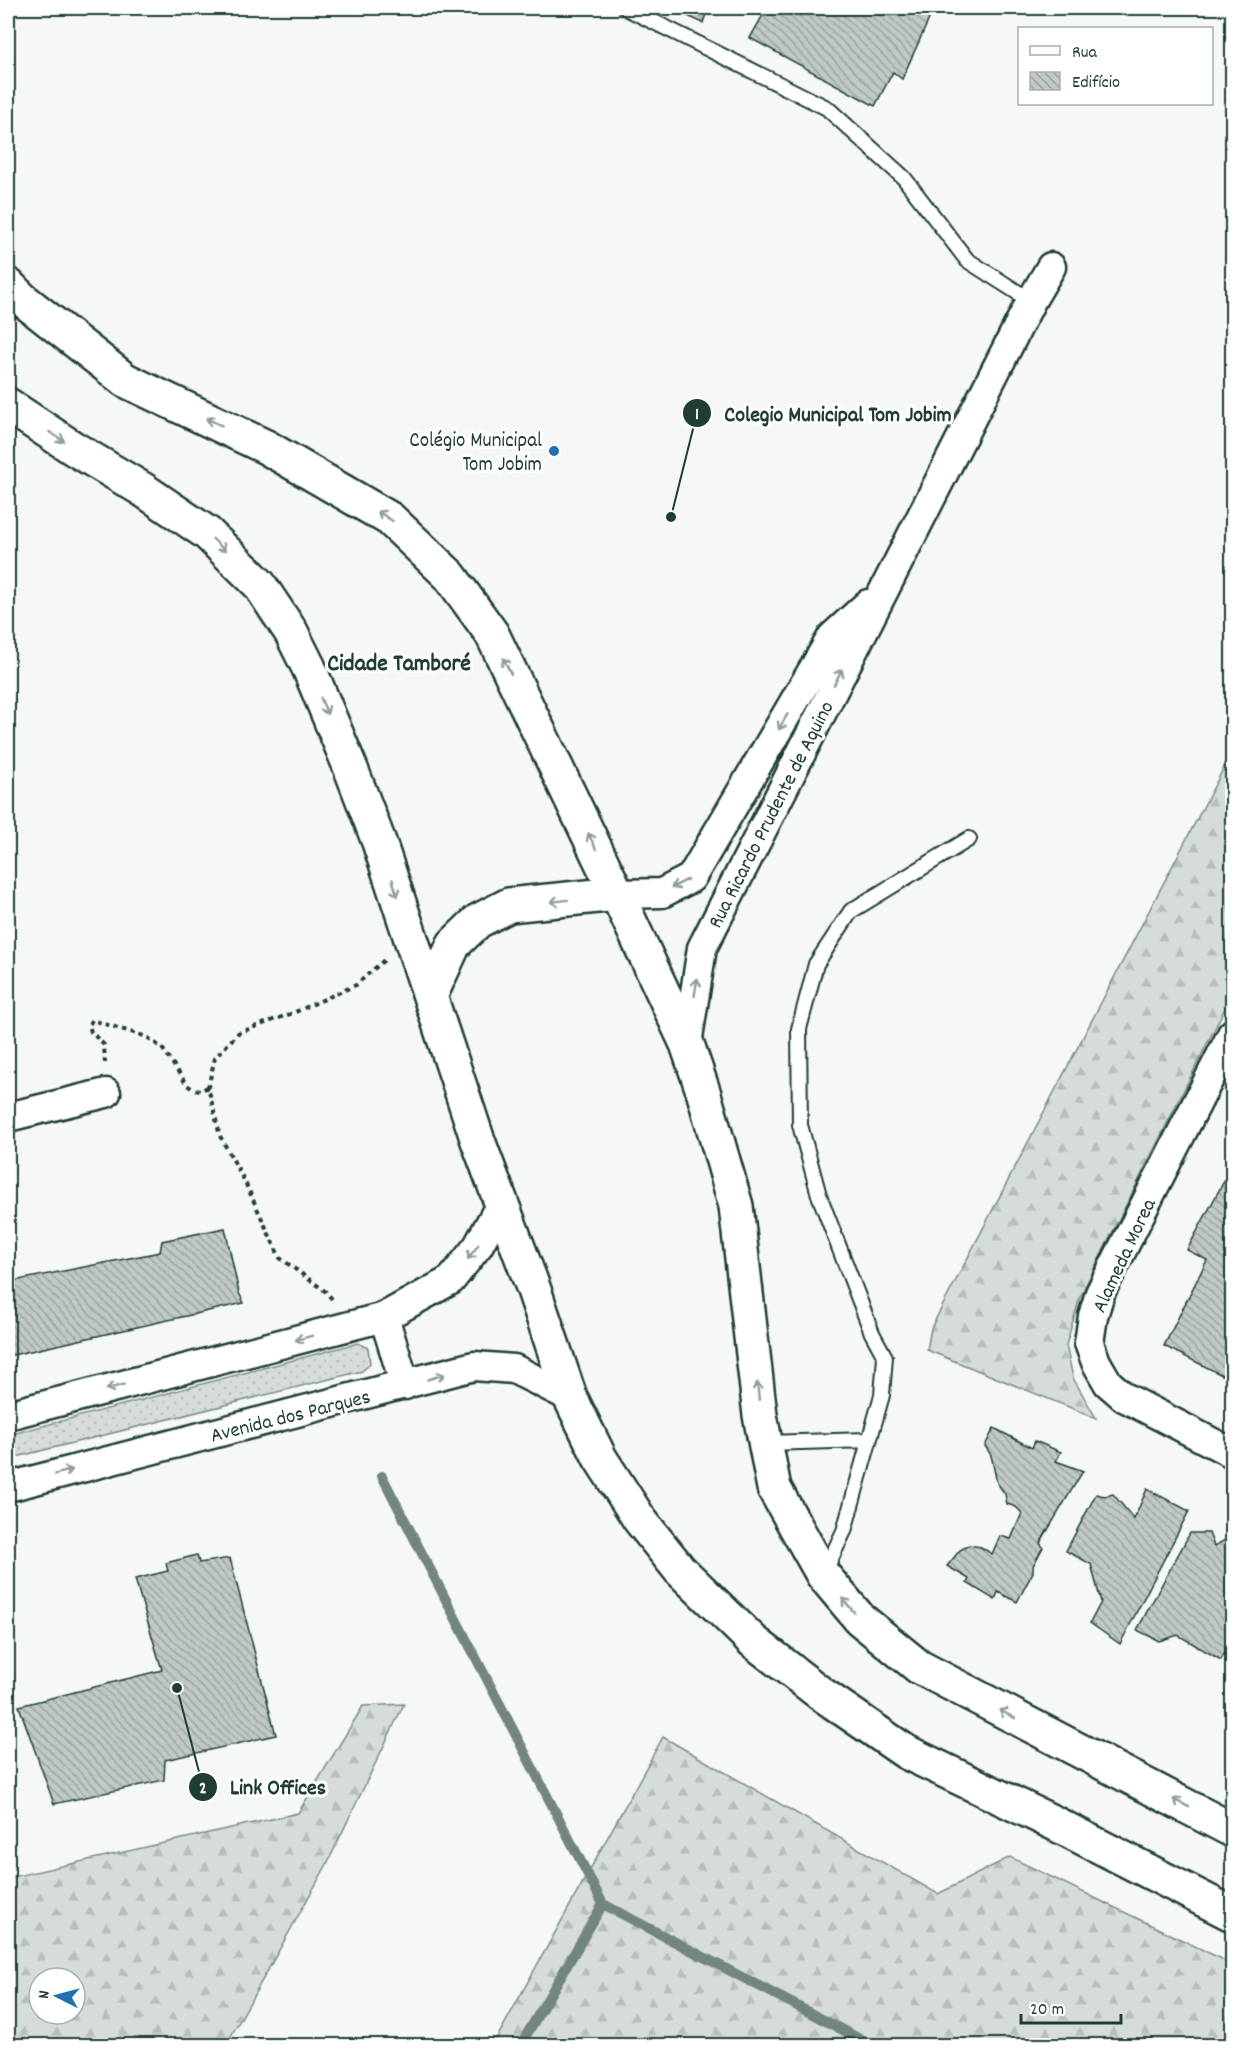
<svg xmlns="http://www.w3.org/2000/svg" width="1240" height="2053" font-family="Dekko,sans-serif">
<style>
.grass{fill:url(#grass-dots);stroke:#7a8c88;stroke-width:1.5}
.forest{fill:url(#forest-firs);stroke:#7a8c88;stroke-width:1.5;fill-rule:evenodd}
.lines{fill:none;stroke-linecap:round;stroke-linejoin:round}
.stream{stroke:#72857f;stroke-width:10}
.building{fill:url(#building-back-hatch);stroke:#1f3d34;stroke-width:1.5}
.lane-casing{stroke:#1f3d34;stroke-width:18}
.street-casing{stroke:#1f3d34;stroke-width:33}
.secondary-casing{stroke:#1f3d34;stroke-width:38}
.path{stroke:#1f3d34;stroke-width:4;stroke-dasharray:4.5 4.5;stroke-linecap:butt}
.lane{stroke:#fff;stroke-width:14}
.street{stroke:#fff;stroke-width:28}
.secondary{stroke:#fff;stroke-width:33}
.oneway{stroke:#8f9e9a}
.poi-dot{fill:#1f6fb2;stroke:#fff;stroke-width:2}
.labels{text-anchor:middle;stroke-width:6;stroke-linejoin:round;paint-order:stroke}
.poi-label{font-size:21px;fill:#1f3d34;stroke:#fff;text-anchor:end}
.street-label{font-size:21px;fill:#1f3d34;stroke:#fff}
.quarter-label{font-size:24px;font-weight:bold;fill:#1f3d34;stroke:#fff}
.leader{fill:none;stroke:#1f3d34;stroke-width:2}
.callout-dot{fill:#1f3d34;stroke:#fff;stroke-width:2}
.mark-label{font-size:18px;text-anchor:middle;font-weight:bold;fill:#fff}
.callout-label{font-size:22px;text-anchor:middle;font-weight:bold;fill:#1f3d34;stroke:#fff;stroke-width:6;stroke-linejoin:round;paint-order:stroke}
</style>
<defs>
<pattern id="grass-dots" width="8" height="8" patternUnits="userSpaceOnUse" patternTransform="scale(1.5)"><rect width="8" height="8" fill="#d6dcdb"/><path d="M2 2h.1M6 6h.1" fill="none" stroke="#b7bebd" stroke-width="1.8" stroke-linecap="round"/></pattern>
<pattern id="forest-firs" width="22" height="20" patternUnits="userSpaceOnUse" patternTransform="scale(1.5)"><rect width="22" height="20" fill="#d6dcdb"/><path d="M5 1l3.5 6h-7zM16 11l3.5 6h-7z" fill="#b7bebd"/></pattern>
<pattern id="building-back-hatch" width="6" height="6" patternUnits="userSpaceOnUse" patternTransform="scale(1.5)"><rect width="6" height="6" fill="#c0c9c6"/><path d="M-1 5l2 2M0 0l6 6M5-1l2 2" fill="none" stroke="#9ba4a2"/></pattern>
</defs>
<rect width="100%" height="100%" fill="#f6f7f7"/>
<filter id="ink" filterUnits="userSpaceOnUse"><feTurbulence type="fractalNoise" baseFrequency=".0167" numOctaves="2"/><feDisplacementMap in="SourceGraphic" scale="12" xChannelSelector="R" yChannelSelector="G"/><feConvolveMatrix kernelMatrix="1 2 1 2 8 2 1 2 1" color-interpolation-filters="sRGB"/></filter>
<g filter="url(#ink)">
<path class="grass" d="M358 1343 368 1348 370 1364 362 1371 8 1459V1435Z"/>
<path class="forest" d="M1232 752V994L1080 1297 1066 1345 1073 1378 1096 1418 927 1350 931 1328Z
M404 1704 326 1866 226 2045H8V1878L298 1813 363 1706ZM39 1978H75V2014H39Z
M663 1737 938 1894 1010 1857 1232 1964V2045H493Z"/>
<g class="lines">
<path class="stream" d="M382 1476 603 1904 873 2046
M520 2046 603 1904"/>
</g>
<path class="building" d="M670 8H708L703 23Z
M767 8H934L902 79 893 72 875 106 750 38Z
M1232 1166V1380L1164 1346 1207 1260 1187 1250Z
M225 1228 239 1293 244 1303 8 1356V1282L160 1252 162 1241Z
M994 1428 1032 1448 1035 1441 1061 1452 1056 1461 1083 1471 1040 1543 1043 1547 1033 1566V1572L1017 1602 998 1592 995 1600 967 1583 969 1579 947 1566 960 1550 969 1545 981 1547 992 1554 1000 1536 1011 1539 1022 1513 1016 1507 1007 1504 1005 1494 997 1483 991 1455 985 1446Z
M1147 1489 1189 1511 1120 1644 1090 1623 1101 1602 1091 1564 1066 1551 1096 1494 1105 1496 1113 1494 1134 1519Z
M1190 1533H1209L1214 1546 1227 1539 1232 1541V1640L1221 1660 1178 1635 1159 1641 1137 1630Z
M197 1555 199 1563 230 1558 276 1735 165 1760 164 1780 54 1804 19 1706 162 1670 135 1579 168 1571 166 1563Z"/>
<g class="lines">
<g class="lane-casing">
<path id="lane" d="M626 8 827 108 904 178 967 260 1031 301
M766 1443 869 1440
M824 1573 844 1531 882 1395 885 1357 872 1333 819 1195 800 1125 799 1029 816 964 851 911 969 839"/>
</g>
<g class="street-casing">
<path id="street" d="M617 894 662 893 691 878 832 637 868 604
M1232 1034 1100 1293 1093 1316 1089 1343 1096 1362 1108 1383 1124 1397 1232 1453
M687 1044 702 948 1031 301 1051 267
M8 1117 106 1093
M384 1317 405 1385
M8 1415 384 1317 451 1280 478 1246 502 1202
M8 1487 474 1366 514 1369 570 1397"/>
</g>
<g class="secondary-casing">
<path id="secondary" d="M8 285 22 299 125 380 266 447 390 519 450 576 492 634 617 894 687 1044 703 1091 736 1206 760 1415 774 1488 823 1575 860 1619 919 1667 1232 1830
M8 405 73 448 142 489 207 533 259 584 291 632 309 668 351 769 379 842 477 1138 534 1290 570 1397 600 1458 640 1520 680 1570 753 1641 820 1693 906 1752 1054 1823 1232 1914
M431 994 454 944 478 921 509 905 617 894"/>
</g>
<path class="path" d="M105 1063 104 1045 91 1032 89 1025 92 1020 147 1037 162 1048 187 1085 193 1089 200 1091 208 1087
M332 1299 325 1291 280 1258 244 1180 220 1136 208 1087 215 1058 238 1033 293 1013 356 985 384 960"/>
<use href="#lane" class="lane"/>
<use href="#street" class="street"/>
<use href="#secondary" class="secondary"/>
</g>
<defs><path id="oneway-shaft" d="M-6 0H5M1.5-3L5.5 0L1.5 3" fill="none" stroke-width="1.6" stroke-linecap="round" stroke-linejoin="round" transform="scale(1.5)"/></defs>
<g class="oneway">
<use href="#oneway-shaft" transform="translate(214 422) rotate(-155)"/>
<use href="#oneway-shaft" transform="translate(57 437) rotate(33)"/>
<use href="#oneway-shaft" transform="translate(385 516) rotate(-147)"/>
<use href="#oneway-shaft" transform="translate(219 545) rotate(44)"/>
<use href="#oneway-shaft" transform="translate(507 666) rotate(-116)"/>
<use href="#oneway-shaft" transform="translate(838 677) rotate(-63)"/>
<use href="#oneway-shaft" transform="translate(324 706) rotate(67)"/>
<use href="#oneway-shaft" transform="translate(783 722) rotate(120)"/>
<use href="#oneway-shaft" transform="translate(592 841) rotate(-116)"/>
<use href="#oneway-shaft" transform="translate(679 884) rotate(153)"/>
<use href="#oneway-shaft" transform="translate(395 888) rotate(73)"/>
<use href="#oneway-shaft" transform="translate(559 901) rotate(173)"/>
<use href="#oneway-shaft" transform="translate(696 987) rotate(-81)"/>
<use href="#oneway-shaft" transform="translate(473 1252) rotate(127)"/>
<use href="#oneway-shaft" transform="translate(304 1338) rotate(165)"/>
<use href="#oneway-shaft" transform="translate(436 1377) rotate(-16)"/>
<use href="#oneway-shaft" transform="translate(115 1387) rotate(165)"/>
<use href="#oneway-shaft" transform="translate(758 1391) rotate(-96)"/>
<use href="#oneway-shaft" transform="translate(64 1472) rotate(-15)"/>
<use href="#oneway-shaft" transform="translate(848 1605) rotate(-130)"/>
<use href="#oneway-shaft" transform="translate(1007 1714) rotate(-152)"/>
<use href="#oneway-shaft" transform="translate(1181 1803) rotate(-153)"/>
</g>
</g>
<circle class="poi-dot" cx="554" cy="451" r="6"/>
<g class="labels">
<g class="poi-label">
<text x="542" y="446">Colégio Municipal<tspan x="542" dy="24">Tom Jobim</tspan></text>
</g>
<g class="street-label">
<text transform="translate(770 814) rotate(-63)" y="7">Rua Ricardo Prudente de Aquino</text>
<text transform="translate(1123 1255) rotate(-65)" y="7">Alameda Morea</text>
<text transform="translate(290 1415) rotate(-14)" y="7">Avenida dos Parques</text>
</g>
<g class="quarter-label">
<text x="399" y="670">Cidade Tamboré</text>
</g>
</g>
<path class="leader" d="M671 517L697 413M177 1688L203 1787"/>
<g class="callout-dot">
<circle cx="671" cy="517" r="6"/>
<circle cx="177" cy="1688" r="6"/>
<circle cx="697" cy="413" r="15"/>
<circle cx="203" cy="1787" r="15"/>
</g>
<g class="mark-label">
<text x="697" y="419">1</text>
<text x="203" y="1793">2</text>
</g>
<g class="callout-label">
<text x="838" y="421">Colegio Municipal Tom Jobim</text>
<text x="278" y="1794">Link Offices</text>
</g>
<rect width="1240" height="2053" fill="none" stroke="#fff" stroke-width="30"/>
<rect x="15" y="15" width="1210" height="2023" fill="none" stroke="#1f3d34" stroke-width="2" filter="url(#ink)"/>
<rect x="1018" y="27" width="195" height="78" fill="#ffffff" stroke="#a5b1ae" stroke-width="1.5"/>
<rect x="1030" y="46" width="30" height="9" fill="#ffffff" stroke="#a5b1ae" stroke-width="1.5"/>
<text x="1072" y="57" font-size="18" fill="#1f3d34">Rua</text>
<rect x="1030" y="72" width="30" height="18" fill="url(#building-back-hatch)" stroke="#a5b1ae" stroke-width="1.5"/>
<text x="1072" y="87" font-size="18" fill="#1f3d34">Edifício</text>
<g transform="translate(57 1996) rotate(276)"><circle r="28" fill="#ffffff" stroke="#a5b1ae" stroke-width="1.5"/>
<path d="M0-4.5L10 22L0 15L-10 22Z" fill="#1f6fb2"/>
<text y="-9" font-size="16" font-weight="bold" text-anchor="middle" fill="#1f3d34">N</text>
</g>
<path d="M1021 2014v9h100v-9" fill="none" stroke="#1f3d34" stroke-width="3"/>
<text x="1030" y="2014" font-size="18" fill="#1f3d34" stroke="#ffffff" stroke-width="4.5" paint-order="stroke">20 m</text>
</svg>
